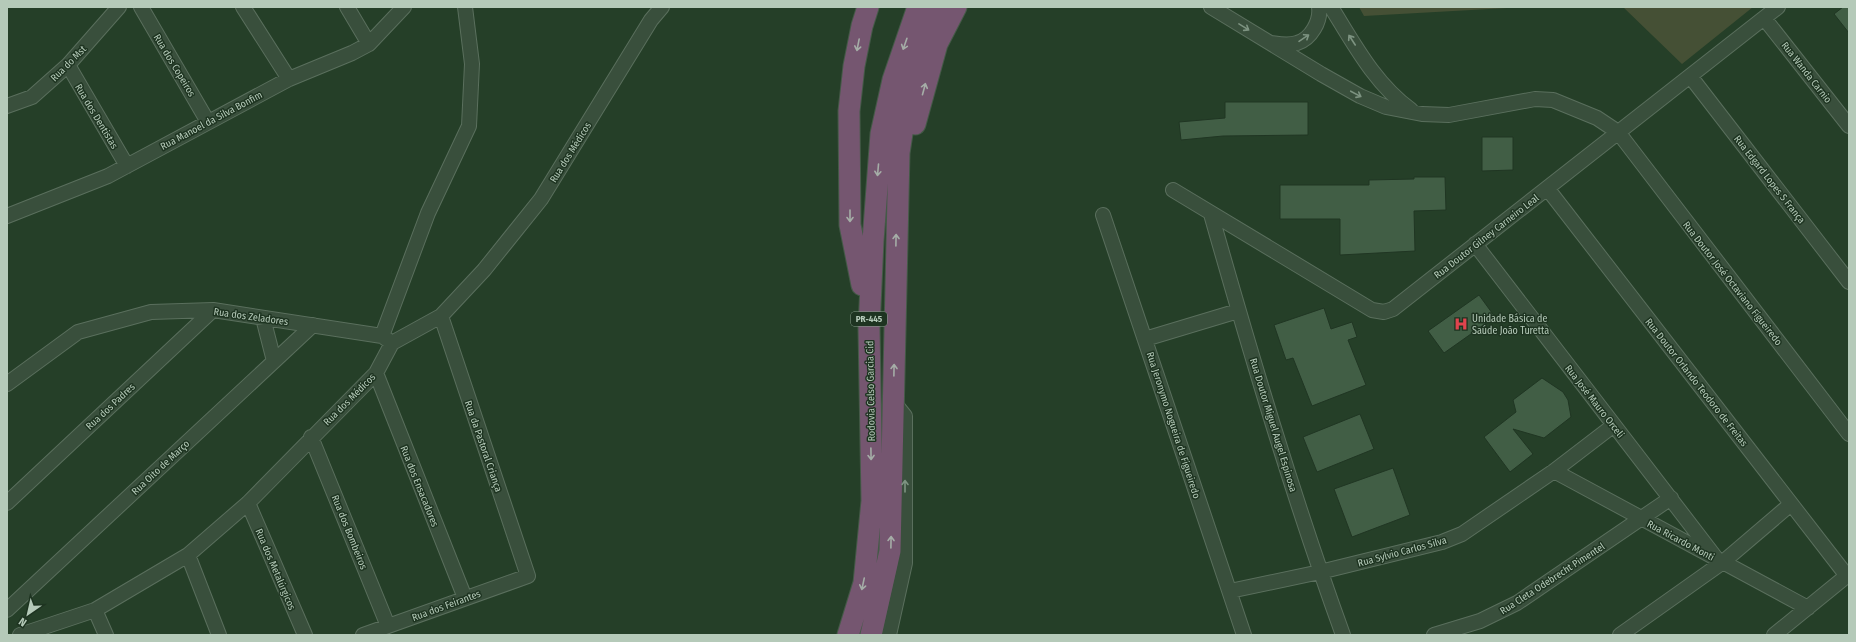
<svg xmlns="http://www.w3.org/2000/svg" width="1856" height="642" font-family="'Fira Sans Condensed',sans-serif">
<style>
.green{fill:#455035}
.building{fill:#415e45;stroke:#203623}
.lines{fill:none;stroke-linecap:round;stroke-linejoin:round}
.minor-casing{stroke:#5a6f5d;stroke-width:16}
.highway-casing{stroke:#445a47;stroke-width:23}
.minor{stroke:#394f3c;stroke-width:14}
.highway{stroke:#755670;stroke-width:21}
.oneway{stroke:#7d9381}
.oneway2{stroke:#a5ada7}
.labels{text-anchor:middle;stroke-width:3;stroke-linejoin:round;paint-order:stroke}
.shield{fill:#1e3421;stroke:#889d8b;stroke-width:1}
.shield-label{font-size:9px;font-weight:bold;fill:#b5cab9}
.street-label{font-size:10px;fill:#b5cab9;stroke:#1e3421}
.poi-label{font-size:10px;fill:#b5cab9;stroke:#1e3421;text-anchor:start}
</style>
<rect width="100%" height="100%" fill="#253f28"/>
<path class="green" d="M1359 7H1525L1364 16Z
M1623 7H1753L1682 64Z"/>
<path class="building" d="M1843 7H1849V33L1834 14Z
M1225 102H1308V135L1223 136 1181 140 1179 122 1225 118Z
M1482 137H1513V170L1482 171Z
M1414 177H1445L1446 210 1414 211 1415 251 1340 255V219H1280V185H1369V180L1414 179Z
M1479 295 1495 317 1444 353 1428 331Z
M1324 308 1331 329 1352 322 1357 337 1348 340 1366 385 1312 406 1293 358 1286 360 1274 325Z
M1542 378 1563 392 1568 400 1571 417 1544 438 1513 429 1533 454 1510 472 1484 437 1516 412 1513 400Z
M1360 414 1374 449 1317 472 1303 437Z
M1393 468 1410 515 1352 537 1334 489Z"/>
<g class="lines">
<g class="minor-casing">
<path id="minor" d="M141 7 208 122
M243 7 289 79
M347 7 369 44
M1211 7 1321 74 1360 96 1386 107 1422 114 1449 115 1535 99 1553 100 1597 118 1618 132 1849 434
M1331 7C1354 44 1375 84 1411 110
M1764 18 1849 126
M1271 43C1279 44 1288 46 1297 43 1311 39 1321 21 1319 7
M68 65 127 166
M1690 76 1849 282
M7 106 32 97 68 65 119 7
M1547 188 1847 576
M1173 190 1372 310 1384 312 1393 309 1778 7
M1211 214C1251 355 1293 497 1343 635
M1103 215 1244 635
M7 216 108 176 289 79 352 53 369 44 404 7
M1475 244 1716 558
M263 318 274 361
M382 336 428 213 469 126 472 64 465 7
M1145 339 1238 311
M376 373 465 598
M7 384 78 332 151 312 213 310 382 336 392 343
M311 437 388 626
M1554 471 1808 608
M7 503 213 310
M248 503 305 635
M188 555 219 635
M1230 591 1320 572 1442 542 1462 534 1554 471 1614 425
M7 610 313 325
M95 610 106 635
M20 635 95 610 188 555 248 503 376 373 392 343 441 316 484 270 541 199 651 20 662 7
M363 635 528 576 441 316
M889 635 905 563V416L893 401
M1434 635 1480 621 1517 603 1671 498
M1620 635 1723 562 1791 504
M1774 635 1849 574"/>
</g>
<g class="highway-casing">
<path id="highway" d="M915 124 937 44 956 7
M862 285 850 225 849 111 854 66 862 26 868 7
M848 635 864 583 872 501 869 328 873 241 881 134 893 80 918 7
M871 635 890 551 899 153 909 87 923 37 935 7"/>
</g>
<use href="#minor" class="minor"/>
<use href="#highway" class="highway"/>
</g>
<defs><path id="oneway-shaft" d="M-6 0H5M1.5-3L5.5 0L1.5 3" fill="none" stroke-width="1.6" stroke-linecap="round" stroke-linejoin="round"/></defs>
<g class="oneway">
<use href="#oneway-shaft" transform="translate(1244 27) rotate(32)"/>
<use href="#oneway-shaft" transform="translate(1304 38) rotate(-34)"/>
<use href="#oneway-shaft" transform="translate(1352 40) rotate(-123)"/>
<use href="#oneway-shaft" transform="translate(1356 94) rotate(28)"/>
<use href="#oneway-shaft" transform="translate(905 486) rotate(-90)"/>
</g>
<g class="oneway2">
<use href="#oneway-shaft" transform="translate(905 44) rotate(109)"/>
<use href="#oneway-shaft" transform="translate(858 45) rotate(101)"/>
<use href="#oneway-shaft" transform="translate(924 89) rotate(-75)"/>
<use href="#oneway-shaft" transform="translate(878 170) rotate(95)"/>
<use href="#oneway-shaft" transform="translate(850 216) rotate(90)"/>
<use href="#oneway-shaft" transform="translate(896 240) rotate(-89)"/>
<use href="#oneway-shaft" transform="translate(894 370) rotate(-89)"/>
<use href="#oneway-shaft" transform="translate(871 454) rotate(89)"/>
<use href="#oneway-shaft" transform="translate(891 542) rotate(-89)"/>
<use href="#oneway-shaft" transform="translate(863 584) rotate(102)"/>
</g>
<defs>
<g id="hospital-bare" transform="scale(1.08)"><path d="M-5-5h3v3.5h4V-5h3V5h-3V1.5h-4V5h-3Z" fill="#e0444e" stroke="#1e3421" stroke-width="2.5" paint-order="stroke"/></g>
</defs>
<g fill-rule="evenodd">
<use href="#hospital-bare" x="1461" y="324"/>
</g>
<g class="labels">
<rect class="shield" x="851" y="312" width="36" height="14" rx="3"/>
<g class="shield-label">
<text x="869" y="322">PR-445</text>
</g>
<g class="street-label">
<text transform="translate(68 63) rotate(-45)" y="4">Rua do Mst</text>
<text transform="translate(175 65) rotate(59)" y="4">Rua dos Copeiros</text>
<text transform="translate(1807 72) rotate(52)" y="4">Rua Wanda Carnio</text>
<text transform="translate(97 116) rotate(59)" y="4">Rua dos Dentistas</text>
<text transform="translate(211 120) rotate(-28)" y="4">Rua Manoel da Silva Bonfim</text>
<text transform="translate(570 152) rotate(-58)" y="4">Rua dos Médicos</text>
<text transform="translate(1770 179) rotate(52)" y="4">Rua Edgard Lopes S França</text>
<text transform="translate(1486 236) rotate(-38)" y="4">Rua Doutor Gilney Carneiro Leal</text>
<text transform="translate(1733 283) rotate(52)" y="4">Rua Doutor José Octaviano Figueiredo</text>
<text transform="translate(251 316) rotate(8)" y="4">Rua dos Zeladores</text>
<text transform="translate(1697 382) rotate(52)" y="4">Rua Doutor Orlando Teodoro de Freitas</text>
<text transform="translate(870 391) rotate(-91)" y="4">Rodovia Celso Garcia Cid</text>
<text transform="translate(349 399) rotate(-45)" y="4">Rua dos Médicos</text>
<text transform="translate(1595 401) rotate(52)" y="4">Rua José Mauro Orceli</text>
<text transform="translate(110 406) rotate(-43)" y="4">Rua dos Padres</text>
<text transform="translate(1174 425) rotate(72)" y="4">Rua Jeronymo Nogueira de Figueiredo</text>
<text transform="translate(1274 425) rotate(73)" y="4">Rua Doutor Miguel Augel Espinosa</text>
<text transform="translate(484 446) rotate(71)" y="4">Rua da Pastoral Criança</text>
<text transform="translate(160 467) rotate(-43)" y="4">Rua Oito de Março</text>
<text transform="translate(420 486) rotate(68)" y="4">Rua dos Ensacadores</text>
<text transform="translate(350 532) rotate(68)" y="4">Rua dos Bombeiros</text>
<text transform="translate(1681 540) rotate(28)" y="4">Rua Ricardo Monti</text>
<text transform="translate(1402 551) rotate(-15)" y="4">Rua Sylvio Carlos Silva</text>
<text transform="translate(276 569) rotate(67)" y="4">Rua dos Metalúrgicos</text>
<text transform="translate(1552 578) rotate(-33)" y="4">Rua Cleta Odebrecht Pimentel</text>
<text transform="translate(446 605) rotate(-20)" y="4">Rua dos Feirantes</text>
</g>
<g class="poi-label">
<text x="1472" y="322">Unidade Básica de<tspan x="1472" dy="12">Saúde João Turetta</tspan></text>
</g>
</g>
<rect width="1856" height="642" fill="none" stroke="#b5cab9" stroke-width="16"/>
<g transform="translate(28 614) rotate(214)" stroke="#1e3421" stroke-width="3" paint-order="stroke">
<path d="M0-3L7 15L0 10L-7 15Z" fill="#b5cab9"/>
<text y="-6" font-size="11" font-weight="bold" text-anchor="middle" fill="#b5cab9">N</text>
</g>
</svg>
